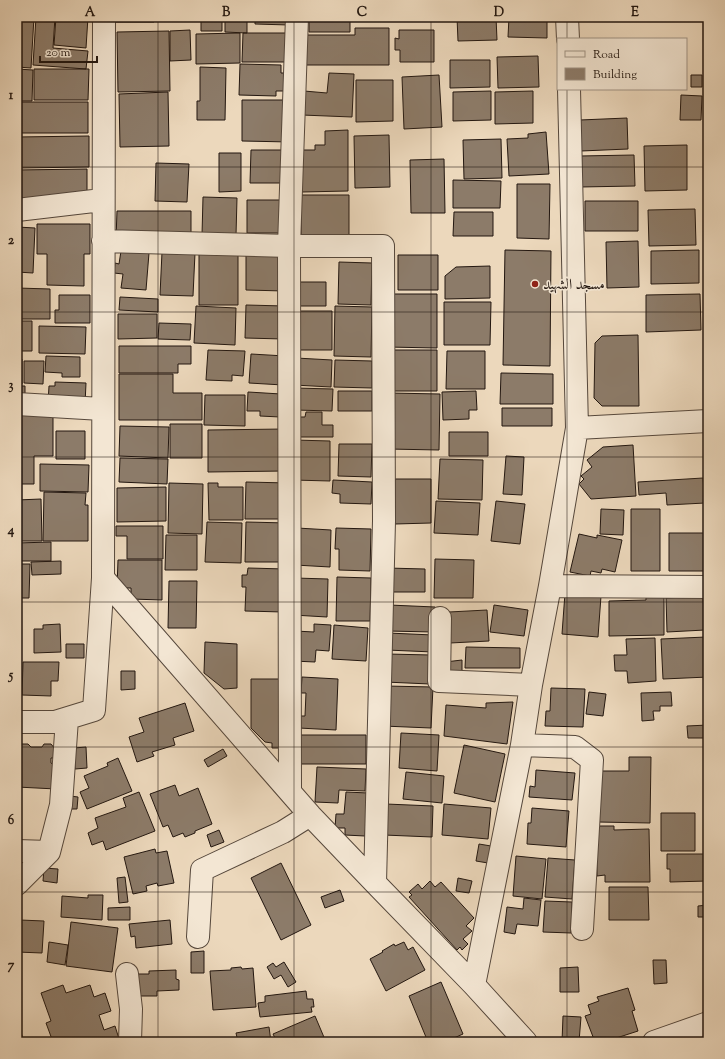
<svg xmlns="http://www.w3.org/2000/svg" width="725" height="1059" font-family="'Sorts Mill Goudy',Amiri,serif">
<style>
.building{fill:#8c7b69;stroke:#231710}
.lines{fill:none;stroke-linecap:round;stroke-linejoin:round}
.minor-casing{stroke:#55473b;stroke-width:24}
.minor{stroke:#f3e6d3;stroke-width:22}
.grid{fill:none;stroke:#231710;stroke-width:1;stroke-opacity:0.55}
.poi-dot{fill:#8f2418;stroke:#f3e6d3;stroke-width:1.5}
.labels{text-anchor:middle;stroke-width:3;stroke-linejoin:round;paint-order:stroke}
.poi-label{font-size:15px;fill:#231710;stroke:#f3e6d3;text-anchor:start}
.neatline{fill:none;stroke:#231710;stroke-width:1.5}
.grid-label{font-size:13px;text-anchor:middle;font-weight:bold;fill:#231710}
</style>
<rect width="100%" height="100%" fill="#ecd8bc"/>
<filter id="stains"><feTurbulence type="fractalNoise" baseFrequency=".005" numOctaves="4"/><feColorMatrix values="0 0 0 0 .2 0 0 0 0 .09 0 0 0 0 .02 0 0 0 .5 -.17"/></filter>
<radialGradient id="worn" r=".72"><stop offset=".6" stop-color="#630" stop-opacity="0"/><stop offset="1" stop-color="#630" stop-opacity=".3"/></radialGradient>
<path class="building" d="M17 17H34L31 68 17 67Z
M36 17H55L53 48 88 51 86 69 33 65Z
M56 17H88L86 48 54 45Z
M116 17H155L154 22H116Z
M201 17H222V31H201Z
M225 17H247V33L225 32Z
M255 17H289V25L255 24Z
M309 17H350V32H309Z
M457 17H496L497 40 458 41Z
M509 17H547V38L508 37Z
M355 28H389V65H305V35H355Z
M190 30 191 60 170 61V31Z
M399 30H434V62H400V50H395V38L399 39Z
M169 31 170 91 118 92 117 32Z
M240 33V63L196 64V34Z
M243 33H293V62H242Z
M538 56 539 87 498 88 497 57Z
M450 60H490V87L450 88Z
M240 64 281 65V73H288V91H276V96L239 95Z
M200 67 226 68 225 120H197V101H200Z
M17 69 33 70 32 101H17Z
M34 69H89L88 100H34Z
M329 73 354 74 352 117 302 115 304 91 327 93Z
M439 75 442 127 404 129 402 77Z
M691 75H702V87H691Z
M356 80H393V121L356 122Z
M491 91V120L453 121V92Z
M533 91V123L495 124V92Z
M168 92 169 146 120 147 119 94Z
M681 95 702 96 701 120H680Z
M242 100H291L290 142 242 141Z
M17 102H88V133H17Z
M627 118 628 149 581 151 580 120Z
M348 130V191L302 192V150H315V145H325V131Z
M546 132 549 174 509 176 507 139 528 138V134Z
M389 135 390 187 355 188 354 136Z
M89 136V167L17 168V137Z
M501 139 502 178 464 179 463 140Z
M687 145V190L645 191 644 146Z
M251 150H290V183H250Z
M219 153H241V191L219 192Z
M634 155 635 186 580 187V156Z
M444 159 445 213H411L410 160Z
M156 163 189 164 187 202 155 201Z
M87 169V198L17 199V170Z
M453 180 501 181 500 208H453Z
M517 184H550L549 239 517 238Z
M301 195H349V235H301Z
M203 197 237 198 236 235H202Z
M247 200H287V233H247Z
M585 201H638V231H585Z
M695 209 696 245 649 246 648 210Z
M117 211H191V239H116Z
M454 212H493V236H453Z
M37 224H90V254H84V286L47 285V254H37Z
M17 227 35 228 33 273 17 272Z
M638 241 639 287 607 288 606 242Z
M246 250H284V291L246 290Z
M505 250 551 251 550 366 503 365Z
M699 250V283L651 284V251Z
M121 251 149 253 146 290 121 288 123 274 114 273 115 263 119 264Z
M162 252 195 253 193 296 160 295Z
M199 254H238V305H199Z
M398 255H438V290H398Z
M339 262 372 263 371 305 338 304Z
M490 266V298L445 299V276L456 267Z
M297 282H326V306H297Z
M17 288 50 289V319H17Z
M388 294H437V348L387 347Z
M700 294 701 330 646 332V295Z
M59 295H90V323H55V310H59Z
M120 297 158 299V312L119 310Z
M444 302H491L490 345H444Z
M246 305 284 306 283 339 245 338Z
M196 306 236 308 235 345 194 343Z
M335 306 372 307 371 357 334 356Z
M296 311H332V350H296Z
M118 314H157V338L118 339Z
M17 321H32V351H17Z
M159 323 191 324 190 340 158 339Z
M39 326 86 327 85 354 39 353Z
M638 335 639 406H602L594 398 595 343 602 336Z
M119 346H191V364H178V373H119Z
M208 350 245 351 243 376 232 375V381L206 380Z
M391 350H437V391H391Z
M447 351H485V389H446Z
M251 354 285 356 283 385 249 383Z
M46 356 80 357V377H62V373L45 372Z
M296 358 332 360 331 387 294 385Z
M22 359V384H17V360Z
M335 360 372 361V388L334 387Z
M24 361H44L43 384 24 383Z
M501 373 553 374V404H500Z
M119 374H173V393H202V420H119Z
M55 382 86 383 85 404 48 403 49 386H55Z
M17 386H25V401H17Z
M295 388 333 389 332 411 295 410Z
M338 391H372V411H338Z
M476 391 477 410H469V419L443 420 442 392Z
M248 392 281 394 280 417 260 416V411H247Z
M389 393 440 394 439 450 388 449Z
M205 395H245V426L204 425Z
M502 408H552V426H502Z
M306 412H322V425H333V437H295V417H305Z
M17 414H53V456H34V484H17Z
M170 424H202V458H170Z
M120 426 169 427 168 458 119 456Z
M284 429V471L208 472V430Z
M56 431H85V459H56Z
M449 432H488V456H449Z
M294 440 330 441V481L293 480Z
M339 444H372L371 477 338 476Z
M633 445 636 496 591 499 579 484 584 479 581 476 592 467 587 460 603 447Z
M506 456 524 457 522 495 503 494Z
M120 458 168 459 167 484 119 482Z
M440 459 483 460 482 500 438 499Z
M40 464 89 465 88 492 40 491Z
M703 478 705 503 667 505 666 493 639 495 638 482Z
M395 479H431V523L395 524Z
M333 480 372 482 371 504 340 503V494L332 493Z
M246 482 288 483 287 519H245Z
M169 483 203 484 202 534 168 533Z
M208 483H218V487H243V520H209Z
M166 487V521L117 522V488Z
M44 492 86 493 85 505H88V541H43Z
M41 499 42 541H17V500Z
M436 501 480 503 478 535 434 533Z
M496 501 525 504 520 544 491 541Z
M601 509 624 510 623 535 600 534Z
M631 509H660V571H631Z
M207 522 242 523 241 563 205 562Z
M246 522 287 523 286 562H245Z
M116 526H163V559H127V536H116Z
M297 528 331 530 330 567 295 565Z
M336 528 371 529 370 571 339 570V549H335Z
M669 533H705V571H669Z
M579 534 597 538V535L622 540 615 572 602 569 601 573 591 571 590 576 570 572Z
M166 535H197V570H165Z
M51 542V561H17V543Z
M435 559 474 560 473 598H434Z
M118 560H162V600L131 599V588H117Z
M61 561V574L32 575 31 562Z
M17 564H30L29 598H17Z
M248 568 285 569 283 612 245 611 246 587H242V575H247Z
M387 568 425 569V592H386Z
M337 577 371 578 370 621H336Z
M295 578 328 579 327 617 293 615Z
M169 581H197L196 628H168Z
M565 593 601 596 598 637 562 634Z
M664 593V635L609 636V601L646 600V594Z
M703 596 705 630 667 632 666 598Z
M389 605 435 607 433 632 388 631Z
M494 605 528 610 524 636 490 632Z
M487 610 489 641 450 643 449 612Z
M60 624 61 652 34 653V629H43V625Z
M314 624 331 625 329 651 316 650 315 662 293 661 295 631 314 632Z
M334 625 368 628 366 661 332 659Z
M388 633 433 635V652L387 650Z
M706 637 708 677 663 679 661 639Z
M655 638 656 681 628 683 627 671H615L614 655H627L626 639Z
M205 642 237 644V688L224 689 204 673Z
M66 644H84V658H66Z
M466 647 520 648V668H465Z
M387 654 431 655 430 684 385 682Z
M462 660V671L445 672V662Z
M23 662H59L58 681H51V696L22 695Z
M121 671H135V689L121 690Z
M302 677 338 679 336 730 299 728 300 716H305L306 693H301Z
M251 679H284L283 748H272V743L265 742 251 728Z
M385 686 433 687 431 728 383 726Z
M551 688 585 689 583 727 545 726 546 711H550Z
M589 692 606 694 603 716 586 714Z
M671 692 672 706H660V711H653L654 720 642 721 641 693Z
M513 702 507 744 444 736 446 705 486 708V703Z
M185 703 194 731 173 738 175 745 152 752 154 756 137 762 129 737 144 732 139 718Z
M708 725V738H688L687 726Z
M401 733 439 735 437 771 399 768Z
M296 735H366V764H296Z
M21 744H28L31 747H42L44 744H51L56 750 55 758H51V763L54 765 56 789 17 787V748Z
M464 745 505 754 495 802 454 793Z
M86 747 87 768 75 769 74 748Z
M223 749 227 756 208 767 204 760Z
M629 757H651L650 823 598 822 596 771H629Z
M118 758 132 791 87 809 80 792 89 788 84 776 108 766 107 763Z
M317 767 366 769 365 791 339 790 338 803 315 802Z
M536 770 575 773 572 800 529 797 530 786 535 787Z
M406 772 444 776 442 803 403 799Z
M175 785 179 796 198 788 212 824 195 831V833L185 837 183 833 173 837 168 825 163 827 150 794Z
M139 792 155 831 106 850 103 841 92 845 88 833 98 828 95 818 126 807 123 798Z
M346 792 368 793 365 836 345 835V828H335L336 814H344Z
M70 796 78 797 77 809H69Z
M386 804 433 806 432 837 384 835Z
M444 804 491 808 488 839 442 835Z
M532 808 569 811 566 847 527 844 528 823H531Z
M661 813H695V851H661Z
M596 826H614V830L649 829 650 882H605V875L597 876Z
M219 830 224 842 211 847 207 835Z
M479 844 491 846 488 863 476 861Z
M155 849 156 853 167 851 174 883 158 886 157 883 146 886 147 891 133 894 124 857Z
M667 854H708V881L670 882V869H667Z
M516 856 546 859 542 899 513 896Z
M548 858 575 860 572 899 545 897Z
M281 863 311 925 281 940 251 878Z
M44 868 58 869 57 883 43 881Z
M125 877 128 902 119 903 117 878Z
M458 878 472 881 469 893 456 891Z
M430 881 435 887 441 882 474 918 466 926 472 931 463 939 468 944 462 950 460 947 457 950 409 897 412 895 409 892 418 884 422 889Z
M609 887H648L649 920H609Z
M340 890 344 901 325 908 321 897Z
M88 895H103L102 920 61 917 62 896 88 898Z
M524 898 541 900 538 926 517 924 515 934 504 932 507 907 523 909Z
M545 901 572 902 571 933 543 932Z
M708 905V917H698V906Z
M130 907V920H108V908Z
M17 911H20V920L44 921 42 953 17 952Z
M170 920 172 944 136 948 135 936 131 937 129 924Z
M71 922 118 928 112 972 66 966Z
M49 942 68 945 65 965 47 962Z
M404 942 408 950 413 947 425 970 386 991 370 959 383 952 382 951 394 944 395 946Z
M204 951V973H191V952Z
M653 960H666L667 983 654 984Z
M284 962 296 982 288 987 281 975 274 979 267 967 273 963 276 967Z
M241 967 242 969 253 968 256 1007 213 1010 210 971 231 970V968Z
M578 967 579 992H560V968Z
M176 970V979L179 980V990L157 991V996H137V974H149V971Z
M441 982 463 1034 445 1042H428L409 996Z
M63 985 66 993 90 985 94 997 105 993 111 1011 99 1015 104 1030 115 1026 120 1042H53L46 1023 51 1021 41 993Z
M628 988 635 1010 632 1011 638 1031 604 1042H595L585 1016 591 1014 588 1005 599 1001 597 997Z
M306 991 307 999H313L314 1007H311L312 1012 260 1017 258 1003 265 1002V996Z
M315 1016 326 1042H277L273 1034Z
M563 1016 581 1017 579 1042H562Z
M17 1020 24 1042H17Z
M269 1027 271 1042H238L236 1033Z"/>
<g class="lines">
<g class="minor-casing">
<path id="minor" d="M567 17 568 39
M17 210 102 200
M103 241 289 246H383L384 521 375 883
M17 404 102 409
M577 428 708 421
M103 578 310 815 375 883 474 985 526 1042
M550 586 708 587
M440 618 439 681 531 685
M17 722H55L94 710 103 578 104 17
M522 745 575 747 592 760 582 929
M290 791 289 246 297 17
M17 851 49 852 61 805 67 719
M17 884 49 852
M198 937 202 870 283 832 310 815
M127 974 131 1009 130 1042
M474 985 522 745 531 685 550 586 577 428 569 89
M654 1042 708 1023"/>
</g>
<use href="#minor" class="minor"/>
</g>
<path class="grid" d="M158 17V1042M294 17V1042M431 17V1042M567 17V39M567 89V1042M17 167H708M17 312H708M17 457H708M17 602H708M17 747H708M17 892H708"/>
<circle class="poi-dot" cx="535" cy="284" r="4"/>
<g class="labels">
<g class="poi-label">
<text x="543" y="289">مسجد الشهيد</text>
</g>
</g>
<rect width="725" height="1059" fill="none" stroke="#ecd8bc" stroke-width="44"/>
<rect x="557" y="38" width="130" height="52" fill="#f3e6d3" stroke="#a09385"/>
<rect x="565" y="51" width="20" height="6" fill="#f3e6d3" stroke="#a09385"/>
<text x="593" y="58" font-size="12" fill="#231710">Road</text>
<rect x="565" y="68" width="20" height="12" fill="#8c7b69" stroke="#a09385"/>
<text x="593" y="78" font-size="12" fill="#231710">Building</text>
<path d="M40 56v6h57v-6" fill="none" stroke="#231710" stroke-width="2"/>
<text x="46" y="56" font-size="12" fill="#231710" stroke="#f3e6d3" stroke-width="3" paint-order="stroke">20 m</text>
<rect x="22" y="22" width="681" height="1015" class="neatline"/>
<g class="grid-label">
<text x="90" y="16">A</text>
<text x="226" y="16">B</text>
<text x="362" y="16">C</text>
<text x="499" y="16">D</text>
<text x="635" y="16">E</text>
<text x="11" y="99">1</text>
<text x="11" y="244">2</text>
<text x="11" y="389">3</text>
<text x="11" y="534">4</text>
<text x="11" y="679">5</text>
<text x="11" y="824">6</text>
<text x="11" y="969">7</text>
</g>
<rect width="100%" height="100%" filter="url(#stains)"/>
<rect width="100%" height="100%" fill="url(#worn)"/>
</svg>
